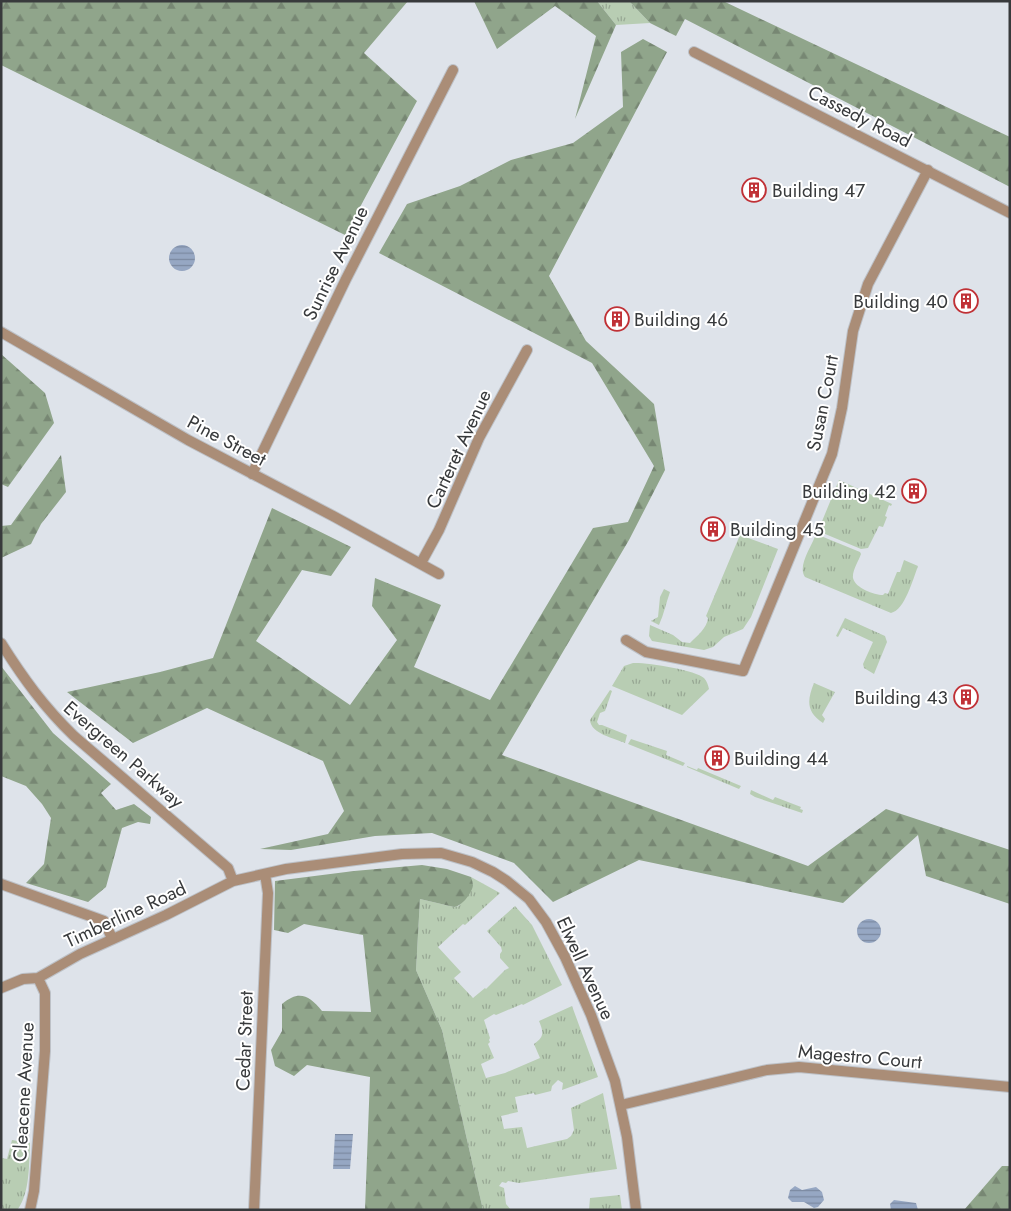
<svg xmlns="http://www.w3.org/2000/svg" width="1011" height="1211" font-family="Jost,sans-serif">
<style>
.grass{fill:url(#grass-tufts)}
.forest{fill:url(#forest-firs)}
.water{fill:url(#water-rules)}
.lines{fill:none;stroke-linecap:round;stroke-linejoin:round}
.minor-casing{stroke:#bdc1c7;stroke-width:12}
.tertiary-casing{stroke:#bdc1c7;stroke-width:12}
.minor{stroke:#aa8d77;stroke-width:10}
.tertiary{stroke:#aa8d77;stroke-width:10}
.labels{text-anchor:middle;stroke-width:4;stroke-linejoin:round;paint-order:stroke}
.street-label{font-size:19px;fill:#383a3c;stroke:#fff}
.poi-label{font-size:19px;fill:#383a3c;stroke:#fff;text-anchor:start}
</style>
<defs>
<pattern id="grass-tufts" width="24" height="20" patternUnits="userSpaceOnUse" patternTransform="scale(1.25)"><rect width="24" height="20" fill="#b8cdb3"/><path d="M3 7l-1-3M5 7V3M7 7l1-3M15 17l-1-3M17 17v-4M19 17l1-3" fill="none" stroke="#97a793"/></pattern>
<pattern id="forest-firs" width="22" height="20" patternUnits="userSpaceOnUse" patternTransform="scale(1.25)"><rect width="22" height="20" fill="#90a58b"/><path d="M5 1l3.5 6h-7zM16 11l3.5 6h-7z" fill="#778773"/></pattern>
<pattern id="water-rules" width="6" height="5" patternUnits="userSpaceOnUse" patternTransform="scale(1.25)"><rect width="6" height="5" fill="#96a7c3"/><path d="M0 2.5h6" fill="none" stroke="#7b89a0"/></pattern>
</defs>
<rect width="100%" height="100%" fill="#dee3ea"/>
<path class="grass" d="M597 1H629L650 23 616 25Z
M839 480 892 504 891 506 889 505 885 516 887 517 883 527 879 526 868 548 861 549 818 531Z
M816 534 860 552 861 554C859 560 852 571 853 578 855 588 874 595 883 595L885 593 888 594 897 572H900L904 560 918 566C913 579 905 610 891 613L805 577C797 566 812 546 816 534Z
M740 535 778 549 751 617 743 629 724 637 713 647 704 650 652 641 649 636 650 625 673 635 682 642 690 643C697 636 707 628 708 618L706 616Z
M664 589 670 592C666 603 664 614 659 625L651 621 658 617 660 597Z
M845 618 885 636 887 642 874 674 864 668 863 664 873 642 843 628 838 637 836 636Z
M633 663C645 662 696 670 704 678 707 681 708 685 709 689L682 715 612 686 624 666Z
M814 683 835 692 822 715 825 719 823 723C806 712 807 700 814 683Z
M610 690 612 691 605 711 600 713 597 722 599 725H602L627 735 625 743C614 738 591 734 590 720Z
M631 739 667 751 666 755 685 763 683 766 628 744Z
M687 766 697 770 698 768 741 786 739 789 687 767Z
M751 790 773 800 775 797 801 807 800 809 803 810 802 813 755 797 750 794Z
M471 877 500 893 465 925 463 924 438 947 461 972 454 978 473 998 485 988 486 989 505 970 509 968 500 958V954L502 951 501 947 487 931 515 906 532 925 562 985 523 1005 522 1004 496 1015 494 1014 484 1020 490 1038 489 1040 490 1042 488 1044 494 1058 481 1064 486 1078 505 1073 540 1058 534 1044C544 1037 544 1033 539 1021L572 1006 598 1077 562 1090 563 1083 558 1080 552 1086 551 1091 535 1095 534 1093 515 1097 518 1112 501 1116 504 1129 522 1127 527 1148 567 1139 571 1136 574 1130 571 1108 603 1093 617 1169 519 1183 508 1181 506 1183 502 1182 499 1186 504 1188 506 1204 511 1210H483L442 1030 416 970 420 899 454 907 459 906 473 886Z
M12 1140 30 1143C29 1164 30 1192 18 1209L1 1210V1158L7 1159Z
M620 1195 622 1210H589L590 1198Z"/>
<path class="forest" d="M1 1H408L364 53 417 101 345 235 1 65Z
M474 1H597L616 25 575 119 596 36 555 6 497 49Z
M629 1H723L1010 137V187L685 19 676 36 650 23Z
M643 39 667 52 549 276 586 341 654 404 665 470 629 540 502 755 808 866 886 809 1010 850V904L926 876 918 835 843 903 639 860 553 902 514 863 432 833 375 836 291 850 260 849 328 834 344 811 323 761 207 708 133 743 67 692 160 672 213 658 272 508 351 547 331 576 302 570 256 641 350 705 397 640 372 606 375 578 441 605 414 667 490 700 593 528 628 522 654 466 592 363 379 253 407 204 460 186 511 160 573 143 623 107 621 52Z
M1 354 45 393 54 423 8 487 1 484Z
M61 455 66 492 41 524 31 544 1 558V526L11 525Z
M1 666 53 733 111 784 101 793 116 810 134 804 151 817 150 824 138 822 122 828 106 887 88 902 26 883 44 864 51 818 42 804 26 786 1 776Z
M422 865 447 869 471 877C472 880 473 883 473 886 471 894 462 906 454 907L420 899 416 970 442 1030 483 1210H365L370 1077 307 1065 294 1076 275 1066 271 1050 282 1031V1004C299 990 309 995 322 1011L371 1012 363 935 304 924 288 933 274 930 275 881 354 871Z
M1002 1166H1010V1210H964Z"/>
<path class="water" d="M169 258a13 13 0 1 1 26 0a13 13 0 1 1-26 0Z
M857 931a12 12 0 1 1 24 0a12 12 0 1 1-24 0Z
M335 1134H353L350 1169H333Z
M795 1186 802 1190 816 1187 822 1192 824 1200 818 1207 814 1208 804 1202H792L788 1198 790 1190Z
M894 1200 916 1203 918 1210H891L890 1204Z"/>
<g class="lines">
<g class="minor-casing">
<path id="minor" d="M1 332 188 440 333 516 439 574
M252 474 346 279 453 70
M421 563 439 530 479 438 527 350
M626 640 646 652 743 671 832 454 842 408 853 331 868 284 928 170
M1 643C23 678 44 707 74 736L228 868 233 881
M1 988 23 979 38 978 80 954 166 915 233 881 286 869 402 854 441 853 472 862 493 872 507 881 529 899 546 922 565 957 591 1015 615 1081 627 1137 636 1210
M621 1105 767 1070 799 1067 1010 1087
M30 1210 34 1191 45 1051V993L38 978
M254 1210 267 916 268 893 265 874"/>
</g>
<g class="tertiary-casing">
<path id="tertiary" d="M694 52 1010 213
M1 884 104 921 112 938"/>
</g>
<use href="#minor" class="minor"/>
<use href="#tertiary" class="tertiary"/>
</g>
<defs>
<g id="building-ring" transform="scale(1.25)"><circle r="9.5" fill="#fff" stroke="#c03136" stroke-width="1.5"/><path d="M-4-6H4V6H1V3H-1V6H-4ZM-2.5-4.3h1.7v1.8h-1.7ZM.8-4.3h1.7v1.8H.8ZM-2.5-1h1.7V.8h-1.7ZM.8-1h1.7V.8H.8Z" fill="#c03136"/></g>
</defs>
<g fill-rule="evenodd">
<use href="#building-ring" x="754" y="190"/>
<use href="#building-ring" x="966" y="301"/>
<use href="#building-ring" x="617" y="319"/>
<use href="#building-ring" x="914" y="491"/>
<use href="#building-ring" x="713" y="529"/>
<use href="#building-ring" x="966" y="697"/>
<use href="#building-ring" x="717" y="758"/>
</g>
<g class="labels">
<g class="street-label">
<text transform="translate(860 116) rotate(27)" y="7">Cassedy Road</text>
<text transform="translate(335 263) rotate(-64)" y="7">Sunrise Avenue</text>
<text transform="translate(822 403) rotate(-79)" y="7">Susan Court</text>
<text transform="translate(227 440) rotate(28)" y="7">Pine Street</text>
<text transform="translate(458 449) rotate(-65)" y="7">Carteret Avenue</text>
<text transform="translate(124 754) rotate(41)" y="7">Evergreen Parkway</text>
<text transform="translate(125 914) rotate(-25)" y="7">Timberline Road</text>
<text transform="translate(586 968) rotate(65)" y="7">Elwell Avenue</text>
<text transform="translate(244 1041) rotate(-88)" y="7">Cedar Street</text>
<text transform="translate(860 1056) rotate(5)" y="7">Magestro Court</text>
<text transform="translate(23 1092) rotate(-87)" y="7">Cleacene Avenue</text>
</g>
<g class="poi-label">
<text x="772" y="197">Building 47</text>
<text x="948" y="308" text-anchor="end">Building 40</text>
<text x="634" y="326">Building 46</text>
<text x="896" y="498" text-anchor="end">Building 42</text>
<text x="730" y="536">Building 45</text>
<text x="948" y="704" text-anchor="end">Building 43</text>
<text x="734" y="765">Building 44</text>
</g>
</g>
<rect width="1011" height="1211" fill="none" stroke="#383a3c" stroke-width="5"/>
</svg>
